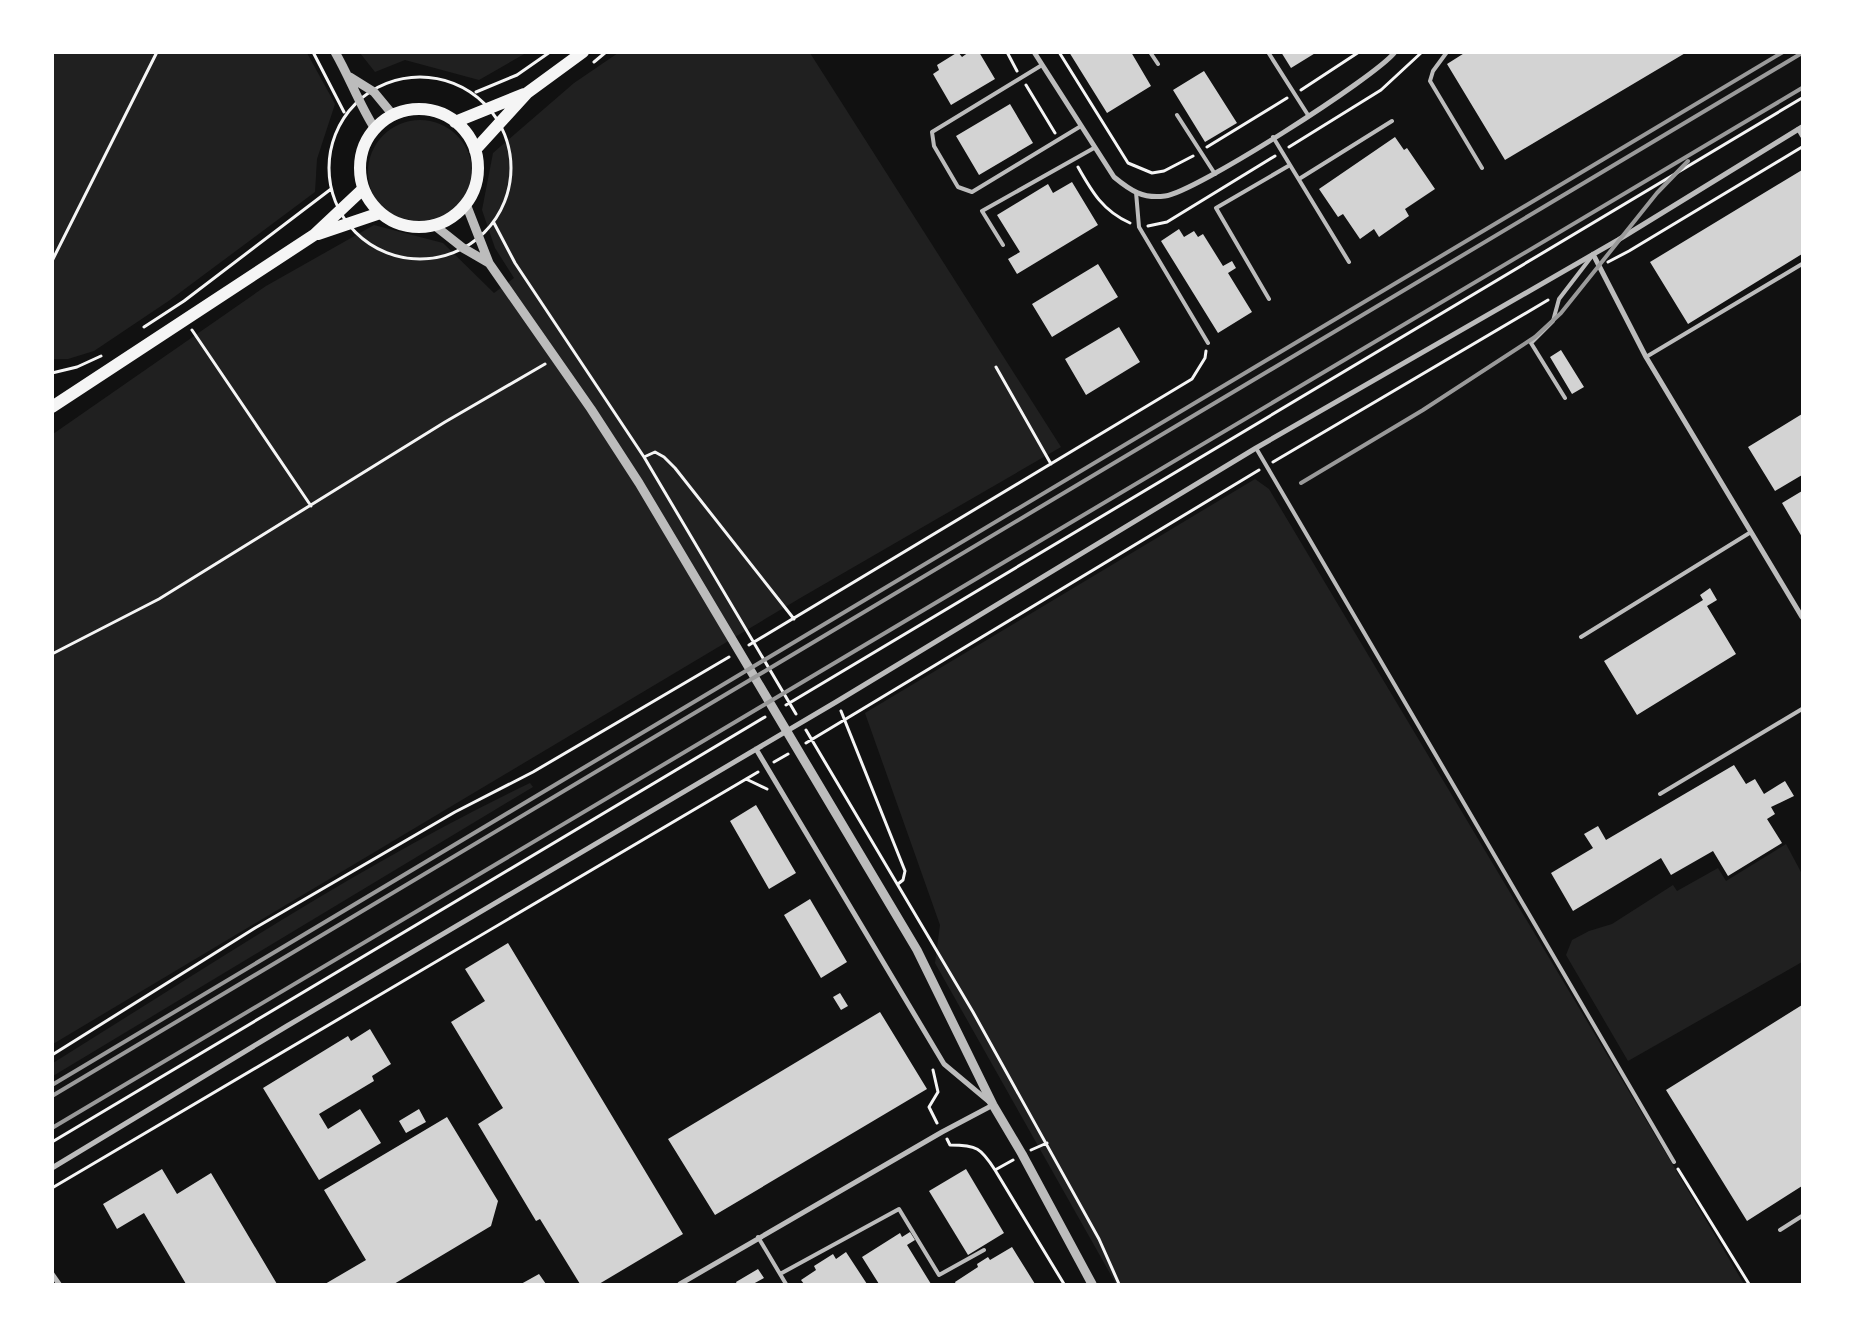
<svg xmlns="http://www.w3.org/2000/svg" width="1855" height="1337" font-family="'PT Serif',serif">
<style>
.green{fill:#202020}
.building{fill:#d3d3d3}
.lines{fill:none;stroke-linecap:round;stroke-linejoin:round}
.path{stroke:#f5f5f5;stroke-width:3}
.service{stroke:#bcbcbc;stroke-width:4}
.minor{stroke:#bcbcbc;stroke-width:5}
.tertiary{stroke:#bcbcbc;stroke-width:9}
.primary{stroke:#f5f5f5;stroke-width:12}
.rail{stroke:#9a9a9a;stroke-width:4}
</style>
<rect width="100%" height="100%" fill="#111"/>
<path class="green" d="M52 53H307L335 104 317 159 315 192 170 300 94 351 68 359H53Z
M360 53H526L479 80 405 60 375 72Z
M618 53H810L1061 447 802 597 53 1044V434L266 286 374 225 443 243 494 293 514 278 495 248 482 210 493 153 574 83Z
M368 172a52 52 0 1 1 104 0a52 52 0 1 1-104 0Z
M1255 479 1269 489 1744 1284H1116L935 963 940 925 865 713Z
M530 783 533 787 53 1076V1063C209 966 364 862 530 783Z
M1786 844 1802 874V962L1628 1061 1566 955 1572 940 1589 931 1612 924 1673 885 1677 891 1718 868 1726 881Z"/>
<path class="building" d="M958 52 962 57 969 52H979L995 79 951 105 933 74 939 70 937 65Z
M1069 52H1131L1151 86 1107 113Z
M1281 52H1317L1291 68Z
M1466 52H1687L1505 160 1447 64Z
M1204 71 1237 123 1205 142 1173 90Z
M1010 104 1033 143 979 175 956 136Z
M1395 137 1404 150 1407 148 1435 189 1405 209 1409 216 1379 237 1374 229 1360 239 1343 214 1338 217 1319 189Z
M1802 170V254L1688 324 1650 262Z
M1072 182 1098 225 1017 274 1008 259 1020 252 997 215 1048 184 1053 193Z
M1179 229 1184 237 1194 231 1198 237 1203 234 1223 266 1232 261 1236 268 1228 273 1252 312 1218 333 1161 241Z
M1098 264 1118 297 1052 337 1032 304Z
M1119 327 1140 362 1086 395 1065 359Z
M1561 350 1584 387 1572 394 1550 357Z
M1802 414V475L1775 491 1748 447Z
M1802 491V537L1782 503Z
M1710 588 1717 600 1707 606 1736 654 1637 715 1604 661 1703 600 1700 595Z
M1734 765 1746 784 1755 779 1764 794 1785 781 1794 796 1771 807 1775 814 1767 819 1782 843 1728 876 1713 851 1671 875 1661 858 1573 911 1551 873 1593 848 1584 834 1598 826 1606 840Z
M756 805 796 873 769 889 730 821Z
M810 899 847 962 821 978 784 915Z
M508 943 683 1234 599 1284H580L540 1219 536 1221 478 1124 503 1108 451 1022 485 1001 465 969Z
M840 993 848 1006 841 1010 833 997Z
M1802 1005V1186L1747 1221 1666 1090Z
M880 1012 927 1089 715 1215 668 1139Z
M370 1029 391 1064 372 1076 374 1081 319 1114 328 1129 360 1109 381 1143 319 1180 263 1088 348 1036 351 1041Z
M419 1109 426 1122 406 1133 399 1121Z
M447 1117 498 1201 491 1226 394 1284H325L366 1260 324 1190Z
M162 1169 177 1194 211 1173 277 1284H186L144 1213 117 1229 103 1204Z
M966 1169 1004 1233 968 1255 929 1191Z
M910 1232 915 1240 907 1245 931 1284H879L862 1257 900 1233 902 1237Z
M1012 1247 1035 1284H956L955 1282 978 1267 977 1264 988 1257 990 1260Z
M846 1252 867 1284H804L801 1280 816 1270 814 1266 833 1254 836 1259Z
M758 1269 764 1278 753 1284H737L736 1282Z
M539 1274 546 1284H521Z"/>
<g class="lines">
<path class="path" d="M313 52 344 112
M1007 52 1017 71
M1059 52 1128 163 1152 173 1164 171 1193 156
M594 62 606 52
M329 168a91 91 0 1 1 182 0a91 91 0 1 1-182 0Z
M1026 85 1055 133
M1301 90 1359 52
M476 92 517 75 550 52
M1207 147 1287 98
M1289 147 1381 90 1422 52
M1078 167C1092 192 1103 211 1130 223
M494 223 515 263 644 457 796 714
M1148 226 1167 222 1275 156
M52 261 157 52
M1608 262 1629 251 1802 147
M144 327 184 301 331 189
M192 330 311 506
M996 367 1051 464
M52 373 77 367 101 356
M644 457 655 452 664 457 675 468 794 619
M1273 462 1548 300
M749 645 1192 379 1205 358 1206 351
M52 654 159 599 445 422 545 364
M786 705 1802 98
M841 711 905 871 903 880 898 884
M806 730 973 1012 1099 1239 1119 1284
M806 743 1259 470
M774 762 788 754
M746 779 767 789
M52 1055 255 928 455 812 533 772 729 657
M933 1070 938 1092 929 1107 937 1123
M947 1139 950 1145C977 1145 981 1148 995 1170L1013 1160
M52 1142 765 717
M1031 1150 1047 1143
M1678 1169 1749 1284
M995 1170 1064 1284
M52 1188 758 772"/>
<path class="service" d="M1150 52 1158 64
M1268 52 1308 115
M1447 52 1433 71 1430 81 1482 168
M1042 65 932 132 934 146 958 187 972 192 1081 126
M1177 115 1215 174
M1798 129 1802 136
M1273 137 1349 262
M1299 179 1392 121
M1136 192 1139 227 1208 343
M1003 245 982 211 1094 148
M1269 299 1216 208 1290 165
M1646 357 1802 264
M1565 398 1531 343 1553 321 1559 299 1592 256
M1256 448 1674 1162
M1581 637 1751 532
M1660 794 1802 709
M1780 1230 1802 1216
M758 1237 786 1284
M780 1274 899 1209 939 1275 984 1250"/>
<path class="minor" d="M1034 52 1114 177C1131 191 1143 199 1165 196 1194 193 1376 77 1395 52
M1593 254 1646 357 1802 617
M52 1168 287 1026 836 702 1256 448 1618 240 1802 127
M52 1274 59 1284
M680 1284 942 1132 993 1105 944 1064 756 749"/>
<path class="tertiary" d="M335 52C350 78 359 104 375 129
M350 77 374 92 393 115
M466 204 489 263 591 409 639 483 917 950 993 1105 1022 1154 1092 1284
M434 225 463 248 489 263"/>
<path class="primary" d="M360 168a59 59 0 1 1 118 0a59 59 0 1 1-118 0Z
M455 122 524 94
M475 150 527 93 583 52
M318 234 380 213
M52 407 314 235 363 189"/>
<path class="rail" d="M1301 483 1423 410 1535 337 1561 313 1657 193 1688 161
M52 1085 1783 52
M52 1096 1802 53
M52 1128 1802 88"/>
</g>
<rect width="1855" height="1337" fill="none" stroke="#ffffff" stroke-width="108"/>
</svg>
